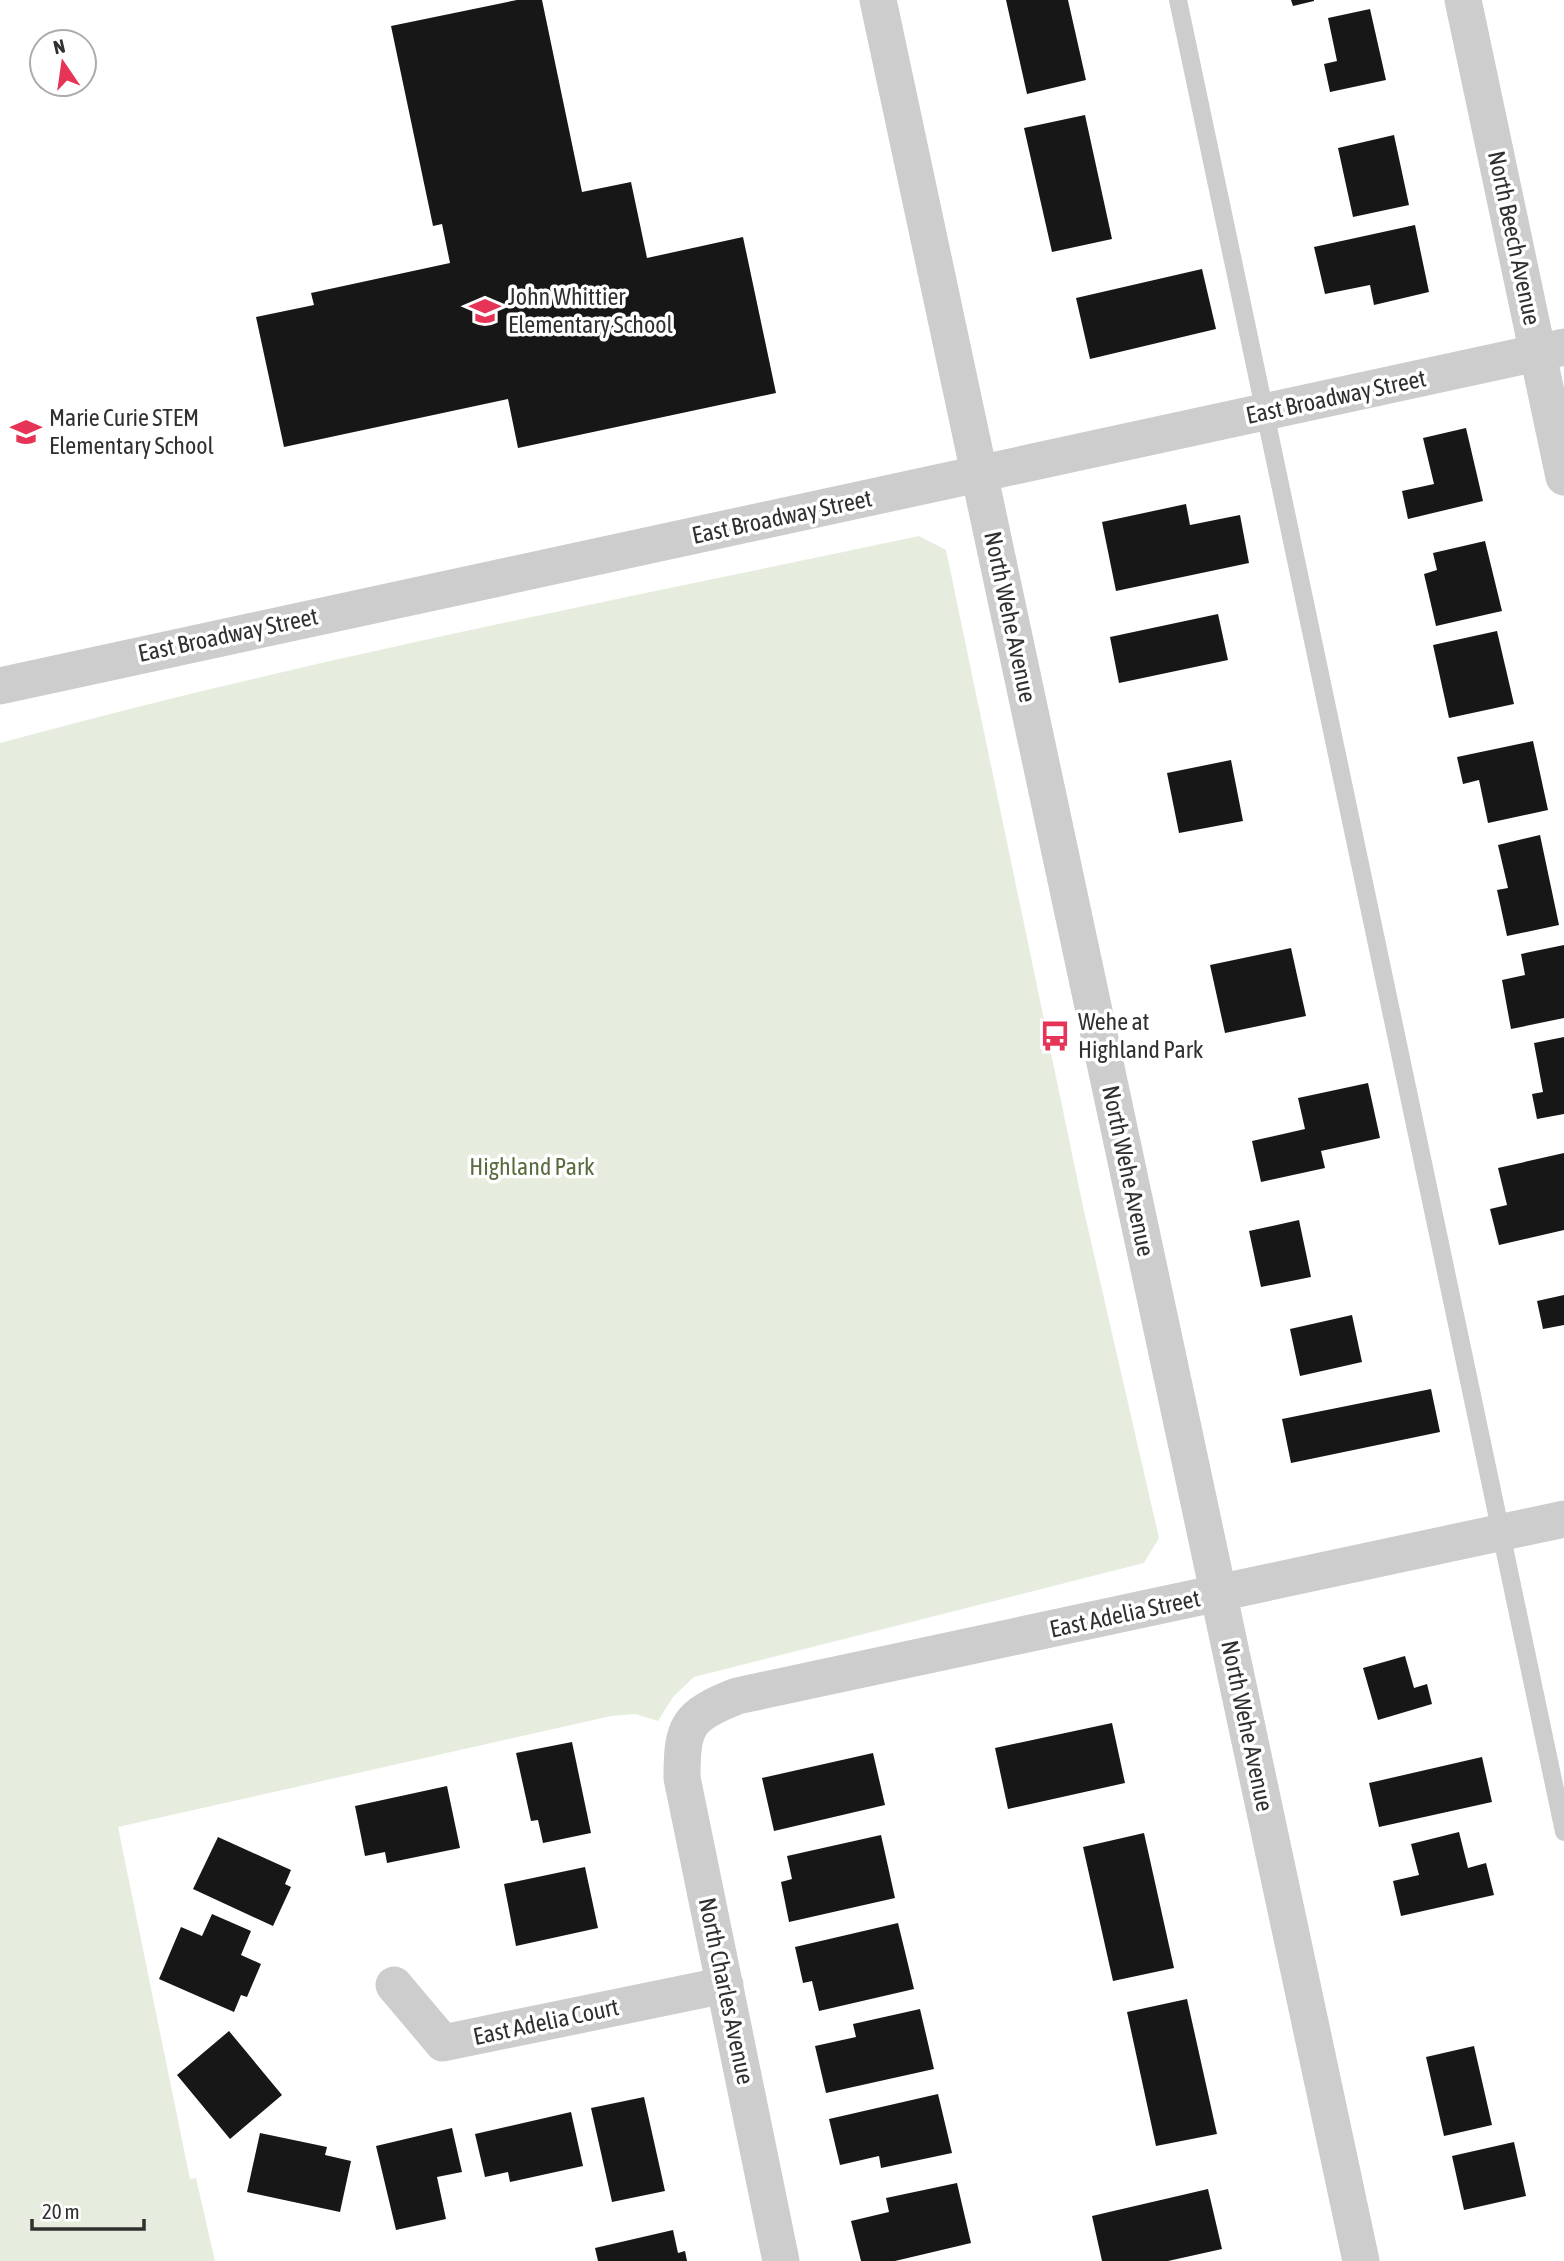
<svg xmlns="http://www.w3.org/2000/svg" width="1564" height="2261" font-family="'Asap Condensed',sans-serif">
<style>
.green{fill:#e7edde}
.building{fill:#171717}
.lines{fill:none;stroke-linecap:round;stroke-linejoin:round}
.service{stroke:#cdcdcd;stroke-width:18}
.minor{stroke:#cdcdcd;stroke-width:37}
.labels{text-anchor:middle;stroke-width:7;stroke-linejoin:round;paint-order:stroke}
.street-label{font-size:24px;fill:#303030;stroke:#fff}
.poi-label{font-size:24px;fill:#303030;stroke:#fff;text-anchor:start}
.park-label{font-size:24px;fill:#586c3d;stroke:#fff}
</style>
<rect width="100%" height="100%" fill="#fff"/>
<path class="green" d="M919 536 946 550 1084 1211 1159 1538 1144 1563 694 1677 673 1697 658 1721 635 1714 611 1716 118 1827 190 2179 196 2178 215 2261H0V743C303 660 612 601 919 536Z"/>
<path class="building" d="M517 0H542L582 192 631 182 647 258 743 237 776 393 518 448 508 399 284 447 256 317 314 305 311 293 450 263 442 224 433 226 391 26Z
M1006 0H1068L1086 80 1027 94Z
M1291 0H1314V1L1293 6Z
M1370 9 1386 80 1330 92 1324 64 1337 61 1328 18Z
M1085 115 1112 239 1052 252 1024 128Z
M1394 135 1409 205 1353 217 1338 148Z
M1415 225 1429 292 1374 305 1370 285 1325 294 1314 247Z
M1202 269 1216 329 1090 359 1076 298Z
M1466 428 1483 501 1408 519 1402 491 1434 484 1423 438Z
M1186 504 1190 525 1240 515 1249 563 1116 591 1102 522Z
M1485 541 1502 611 1436 626 1424 574 1437 570 1433 553Z
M1218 614 1228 660 1119 683 1110 637Z
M1497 631 1514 704 1449 718 1433 645Z
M1533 741 1548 810 1488 823 1479 780 1463 784 1457 757Z
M1231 760 1243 821 1179 833 1167 773Z
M1540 835 1559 925 1507 936 1497 890 1508 888 1498 845Z
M1564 945V1018L1511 1029 1502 980 1525 975 1521 954Z
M1291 948 1306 1016 1225 1033 1210 965Z
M1564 1037V1114L1537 1119 1532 1094 1543 1092 1534 1043Z
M1368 1083 1380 1138 1321 1151 1325 1168 1261 1182 1252 1141 1305 1129 1298 1098Z
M1564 1153V1230L1499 1245 1490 1209 1507 1205 1498 1168Z
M1299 1220 1311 1277 1261 1287 1249 1231Z
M1564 1295V1325L1543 1329 1537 1301Z
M1352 1315 1362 1362 1300 1376 1290 1329Z
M1431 1389 1440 1432 1291 1463 1282 1419Z
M1405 1656 1414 1688 1427 1684 1432 1704 1378 1720 1363 1668Z
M1112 1723 1125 1783 1008 1809 995 1748Z
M572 1742 591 1833 543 1843 538 1820 531 1821 516 1753Z
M873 1753 885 1805 774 1831 762 1778Z
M1482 1757 1492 1802 1379 1827 1369 1783Z
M447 1786 460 1848 387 1863 385 1852 365 1856 355 1806Z
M1459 1832 1468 1868 1486 1863 1494 1895 1401 1916 1393 1881 1419 1875 1411 1844Z
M1144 1833 1174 1968 1113 1981 1083 1847Z
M881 1835 895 1898 789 1922 781 1882 792 1879 787 1856Z
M218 1837 291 1870 285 1884 291 1887 273 1926 193 1889Z
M585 1867 598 1928 516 1946 504 1884Z
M212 1914 251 1931 241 1955 261 1964 247 1997 241 1995 234 2012 159 1979 181 1927 202 1936Z
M898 1923 914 1989 819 2011 812 1981 803 1983 795 1947Z
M1187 1999 1217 2134 1156 2146 1127 2012Z
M920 2009 934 2069 826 2093 815 2046 856 2037 853 2024Z
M229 2031 282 2095 230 2139 177 2075Z
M1474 2046 1492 2125 1444 2136 1426 2057Z
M938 2094 952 2153 881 2168 879 2156 840 2165 829 2119Z
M644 2097 665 2191 612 2202 591 2108Z
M571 2112 583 2166 510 2182 508 2172 485 2177 475 2134Z
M452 2128 462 2172 437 2177 446 2219 396 2230 376 2146Z
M260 2133 327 2147 325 2155 351 2161 340 2212 247 2192Z
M1514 2142 1526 2196 1464 2210 1452 2156Z
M957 2183 971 2243 895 2261H861L851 2221 889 2212 886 2198Z
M1208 2189 1222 2249 1168 2261H1102L1092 2216Z
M673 2230 678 2253 685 2251 687 2261H598L595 2248Z"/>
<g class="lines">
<path class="service" d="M1178 0 1564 1832"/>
<path class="minor" d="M878 0 1361 2261
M1463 0 1564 477
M0 686 1564 347
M394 1985 443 2043 725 1985
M781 2261 682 1778C682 1725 687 1716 737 1696L1564 1519"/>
</g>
<defs>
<g id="school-bare" transform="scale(2.415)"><path d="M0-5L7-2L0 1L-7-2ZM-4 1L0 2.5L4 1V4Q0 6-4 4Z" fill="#e53455" stroke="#fff" stroke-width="2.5" paint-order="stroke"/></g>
<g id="bus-bare" transform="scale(2.415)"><path d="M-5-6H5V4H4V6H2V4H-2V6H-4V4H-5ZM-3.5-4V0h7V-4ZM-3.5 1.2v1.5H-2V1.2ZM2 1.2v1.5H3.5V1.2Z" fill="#e53455" stroke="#fff" stroke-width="2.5" paint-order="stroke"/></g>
</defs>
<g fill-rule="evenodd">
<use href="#school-bare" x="485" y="311"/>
<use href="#school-bare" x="26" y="432"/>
<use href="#bus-bare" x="1055" y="1036"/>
</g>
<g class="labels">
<g class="street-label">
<text transform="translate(1514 238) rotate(78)" y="8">North Beech Avenue</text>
<text transform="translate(1336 397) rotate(-12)" y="8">East Broadway Street</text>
<text transform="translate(782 517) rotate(-12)" y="8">East Broadway Street</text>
<text transform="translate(1010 617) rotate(78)" y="8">North Wehe Avenue</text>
<text transform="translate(228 635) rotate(-12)" y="8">East Broadway Street</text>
<text transform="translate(1128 1171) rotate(78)" y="8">North Wehe Avenue</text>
<text transform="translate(1125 1614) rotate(-12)" y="8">East Adelia Street</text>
<text transform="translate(1247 1726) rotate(78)" y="8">North Wehe Avenue</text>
<text transform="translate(726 1991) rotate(78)" y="8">North Charles Avenue</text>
<text transform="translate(546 2022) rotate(-12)" y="8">East Adelia Court</text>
</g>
<g class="poi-label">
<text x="508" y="305">John Whittier<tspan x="508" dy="28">Elementary School</tspan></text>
<text x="49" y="426">Marie Curie STEM<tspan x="49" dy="28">Elementary School</tspan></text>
<text x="1078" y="1030">Wehe at<tspan x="1078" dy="28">Highland Park</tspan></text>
</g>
<g class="park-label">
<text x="532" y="1175">Highland Park</text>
</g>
</g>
<g transform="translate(63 63) rotate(347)"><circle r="33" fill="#ffffff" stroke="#acacac" stroke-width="2"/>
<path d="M0-5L12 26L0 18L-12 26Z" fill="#e53455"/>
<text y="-10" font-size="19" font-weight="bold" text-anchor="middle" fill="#303030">N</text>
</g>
<path d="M32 2219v10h112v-10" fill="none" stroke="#303030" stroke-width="3.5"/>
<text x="42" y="2219" font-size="21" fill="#303030" stroke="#ffffff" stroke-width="5" paint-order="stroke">20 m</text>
</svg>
